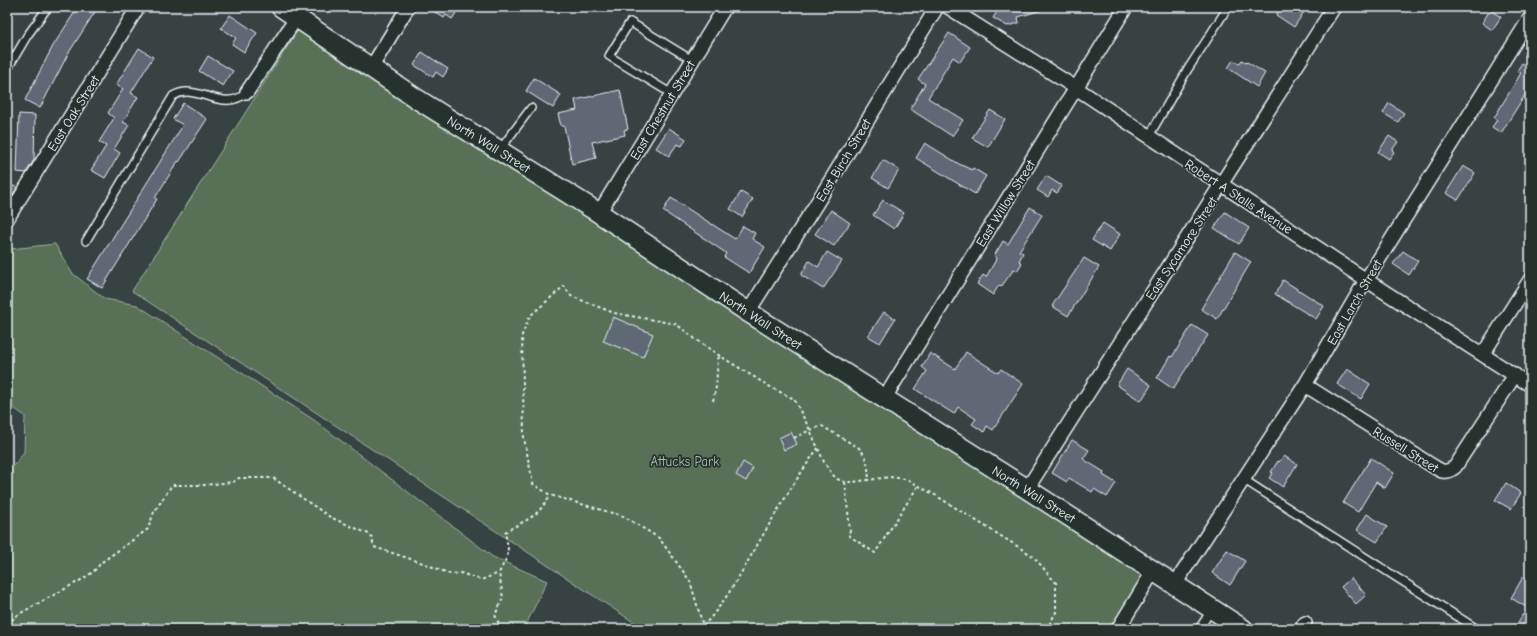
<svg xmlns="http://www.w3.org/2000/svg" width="1537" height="636" font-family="'Comic Neue',sans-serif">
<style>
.green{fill:#597055;stroke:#a0b0a6}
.building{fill:#5e6875;stroke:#e8f1f8}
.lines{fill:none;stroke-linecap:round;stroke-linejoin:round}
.lane-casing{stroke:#e8f1f8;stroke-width:10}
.street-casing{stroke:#e8f1f8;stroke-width:16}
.secondary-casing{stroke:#e8f1f8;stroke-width:22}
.path{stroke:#e8f1f8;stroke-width:2;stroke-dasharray:3 3;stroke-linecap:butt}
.lane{stroke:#26332d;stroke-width:7}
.street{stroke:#26332d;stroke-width:13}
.secondary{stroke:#26332d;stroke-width:19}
.labels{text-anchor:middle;stroke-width:3.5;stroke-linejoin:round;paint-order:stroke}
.street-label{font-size:13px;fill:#e8f1f8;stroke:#26332d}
.park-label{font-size:13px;fill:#afbdb7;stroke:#26332d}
</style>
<rect width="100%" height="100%" fill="#374343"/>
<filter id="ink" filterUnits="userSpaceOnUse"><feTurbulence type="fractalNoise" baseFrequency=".025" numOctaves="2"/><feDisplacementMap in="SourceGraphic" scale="8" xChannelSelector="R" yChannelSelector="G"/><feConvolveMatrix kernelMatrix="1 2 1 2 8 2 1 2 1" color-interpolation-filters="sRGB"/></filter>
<g filter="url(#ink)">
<path class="green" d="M303 22 1154 570 1118 629H644L132 291Z
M55 244 72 273 105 299 137 305 314 420 493 557 547 581 524 629H7V474L24 452 25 416 7 403V253L11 249Z"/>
<path class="building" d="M78 7H98L68 54 40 108 25 100 53 46Z
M427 7H460L452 19 446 15 444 18Z
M1000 7H1042V10L1018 17 1019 23 1007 26 993 18Z
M1281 7H1295L1304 12 1294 27 1276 15Z
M1490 10 1501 17 1492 30 1482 23Z
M230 15 257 33 244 52 232 44 236 38 221 28Z
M949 33 970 47 960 62 953 57 928 98 963 120 952 136 910 109 925 84 918 79Z
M139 48 153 57 131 93 138 97 123 122 129 125 114 149 120 153 105 178 91 170 106 146 99 142 114 118 108 113 123 89 116 85Z
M422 52 448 69 443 77 436 72 433 77 414 65Z
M208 56 233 71 223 86 199 71Z
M1233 60 1239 64 1242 60 1246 63 1247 62 1265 73 1257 87 1228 68Z
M1530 60V87L1501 133 1492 127 1497 120 1494 118 1521 73 1517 71 1522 63 1526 66Z
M534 78 561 95 553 108 526 91Z
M620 90 628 129 624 130 625 135 592 142 596 158 572 164 564 126H561L558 114 577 110 575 100Z
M183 103 207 119 179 162 178 161 155 198 157 199 102 288 87 279 183 125 173 119Z
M1389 103 1404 113 1398 122 1383 113Z
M990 110 1005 119 988 147 972 138Z
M19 114 35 115 34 160 26 173 17 172Z
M669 128 686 139 682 146 677 144 669 156 656 148Z
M1389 136 1398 142 1392 150 1394 152 1389 159 1378 152Z
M925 143 959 164 972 170 973 168 986 176 975 194 916 158Z
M883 160 899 170 888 188 872 178Z
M1463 166 1475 173 1458 200 1446 193Z
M1046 176 1062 186 1057 193 1052 190 1048 197 1037 190Z
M7 182 17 188 7 204Z
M741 192 753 199 742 217 730 209Z
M671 198 735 239 743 226 755 233 752 239 765 247 749 273 724 257 726 253 663 211Z
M883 200 904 213 894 229 873 215Z
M1030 207 1042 215 1019 251 1023 253 1019 261 1022 263 1017 271 1014 269 1001 287 999 285 993 295 977 284 983 275 986 277 997 258 994 256 1003 241 1008 244Z
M831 210 850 223 834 246 815 234Z
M1225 212 1249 228 1239 244 1214 228Z
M1103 223 1120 234 1110 251 1092 240Z
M1403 251 1418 261 1409 275 1393 264Z
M827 252 842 261 823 289 801 275 809 261 818 267Z
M1235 252 1251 262 1217 319 1201 309Z
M1084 258 1099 267 1068 316 1052 306Z
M1283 280 1324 306 1316 319 1275 294Z
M884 312 895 319 880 343 868 336Z
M613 317 653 334 643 357 603 341Z
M1192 325 1208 335 1173 389 1157 378 1170 356 1172 357Z
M966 352 998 373 1001 369 1023 384 993 430 987 426 984 432 972 424 976 419 958 407 954 414 915 389 927 371 922 367 930 353 955 369Z
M1127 369 1151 385 1141 401 1117 385Z
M1347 369 1370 384 1361 399 1337 384Z
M791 432 797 444 784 450 779 438Z
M1072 440 1089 450 1083 459 1104 472 1103 475 1116 483 1107 497 1094 489 1092 492 1069 478 1067 482 1052 473Z
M1284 456 1297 464 1283 487 1269 478 1273 473 1271 472 1278 461 1279 462Z
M1371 458 1394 473 1385 488 1376 482 1358 512 1343 503Z
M743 462 753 468 746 481 736 475Z
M1506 483 1521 493 1511 509 1495 500Z
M1367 514 1387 527 1377 542 1357 530Z
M1227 550 1245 561 1230 585 1212 573Z
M1523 577 1530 581V601L1526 607 1511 598Z
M1351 578 1366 595 1356 604 1341 587Z
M1523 614 1530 619V629H1514Z"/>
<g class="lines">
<g class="lane-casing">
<path id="lane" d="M7 70 27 36 48 7
M672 94 609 56 630 22 692 60
M1149 136 1188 69 1228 7
M499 151 531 108
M86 241 173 96C197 81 223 115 247 92
M1243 479 1477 629
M1199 629 1212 609"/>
</g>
<g class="street-casing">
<path id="street" d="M948 7 1076 88 1366 280 1530 385
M371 68 408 7
M247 92 297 17
M599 213 725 7
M7 219 138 7
M748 312 815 206 937 7
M1483 354 1530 280
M1305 385 1428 463C1439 469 1443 476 1455 467L1515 375
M884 399 1126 7
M1027 489 1334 7
M1175 584 1305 385 1366 280 1530 18
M1118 629 1154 570
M1301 629 1305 623"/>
</g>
<g class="secondary-casing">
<path id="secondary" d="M281 7 417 99 599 213 748 312 1027 489 1243 629"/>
</g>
<path class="path" d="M713 401 716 387 718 359 720 356
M794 438 810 430 822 426 859 448C868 457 868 468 869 480
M845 482 850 531 848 535 875 553 918 486
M7 624 19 614 81 580 93 572 102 562 148 529 154 512 172 485H204L233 482 239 478H273L330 517 371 535 374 547 423 563 450 574 461 573 481 580 499 573
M703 626C726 602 742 571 759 542 778 509 796 479 818 448
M501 629 495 615 503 598 499 573 507 557 508 548 505 532C526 519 537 519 550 495
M704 629 690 581 659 538 623 516 550 495 533 484 524 438 522 335 530 316 564 286 571 296 614 313 676 324 694 338 720 356 772 388 794 399 810 430 824 462 832 474 837 479 845 482H853L890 477 906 479 935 495 1033 556 1056 583V612L1047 629"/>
<use href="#lane" class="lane"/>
<use href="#street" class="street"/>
<use href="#secondary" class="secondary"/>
</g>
</g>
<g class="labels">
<g class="street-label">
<text transform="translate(662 110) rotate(-59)" y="5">East Chestnut Street</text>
<text transform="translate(73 113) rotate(-58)" y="5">East Oak Street</text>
<text transform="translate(489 144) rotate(32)" y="5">North Wall Street</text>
<text transform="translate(843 160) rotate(-59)" y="5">East Birch Street</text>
<text transform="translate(1239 196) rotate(33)" y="5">Robert A Stalls Avenue</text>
<text transform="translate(1005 203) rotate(-58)" y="5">East Willow Street</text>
<text transform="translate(1181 248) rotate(-57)" y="5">East Sycamore Street</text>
<text transform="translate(1354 302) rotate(-60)" y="5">East Larch Street</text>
<text transform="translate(761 320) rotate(33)" y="5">North Wall Street</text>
<text transform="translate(1406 449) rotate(32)" y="5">Russell Street</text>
<text transform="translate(1034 494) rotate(32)" y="5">North Wall Street</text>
</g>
<g class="park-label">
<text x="685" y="466">Attucks Park</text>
</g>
</g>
<rect width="1537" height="636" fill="none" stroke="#26332d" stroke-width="24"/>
<rect x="12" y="12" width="1513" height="612" fill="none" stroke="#e8f1f8" stroke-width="1.5" filter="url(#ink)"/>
</svg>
